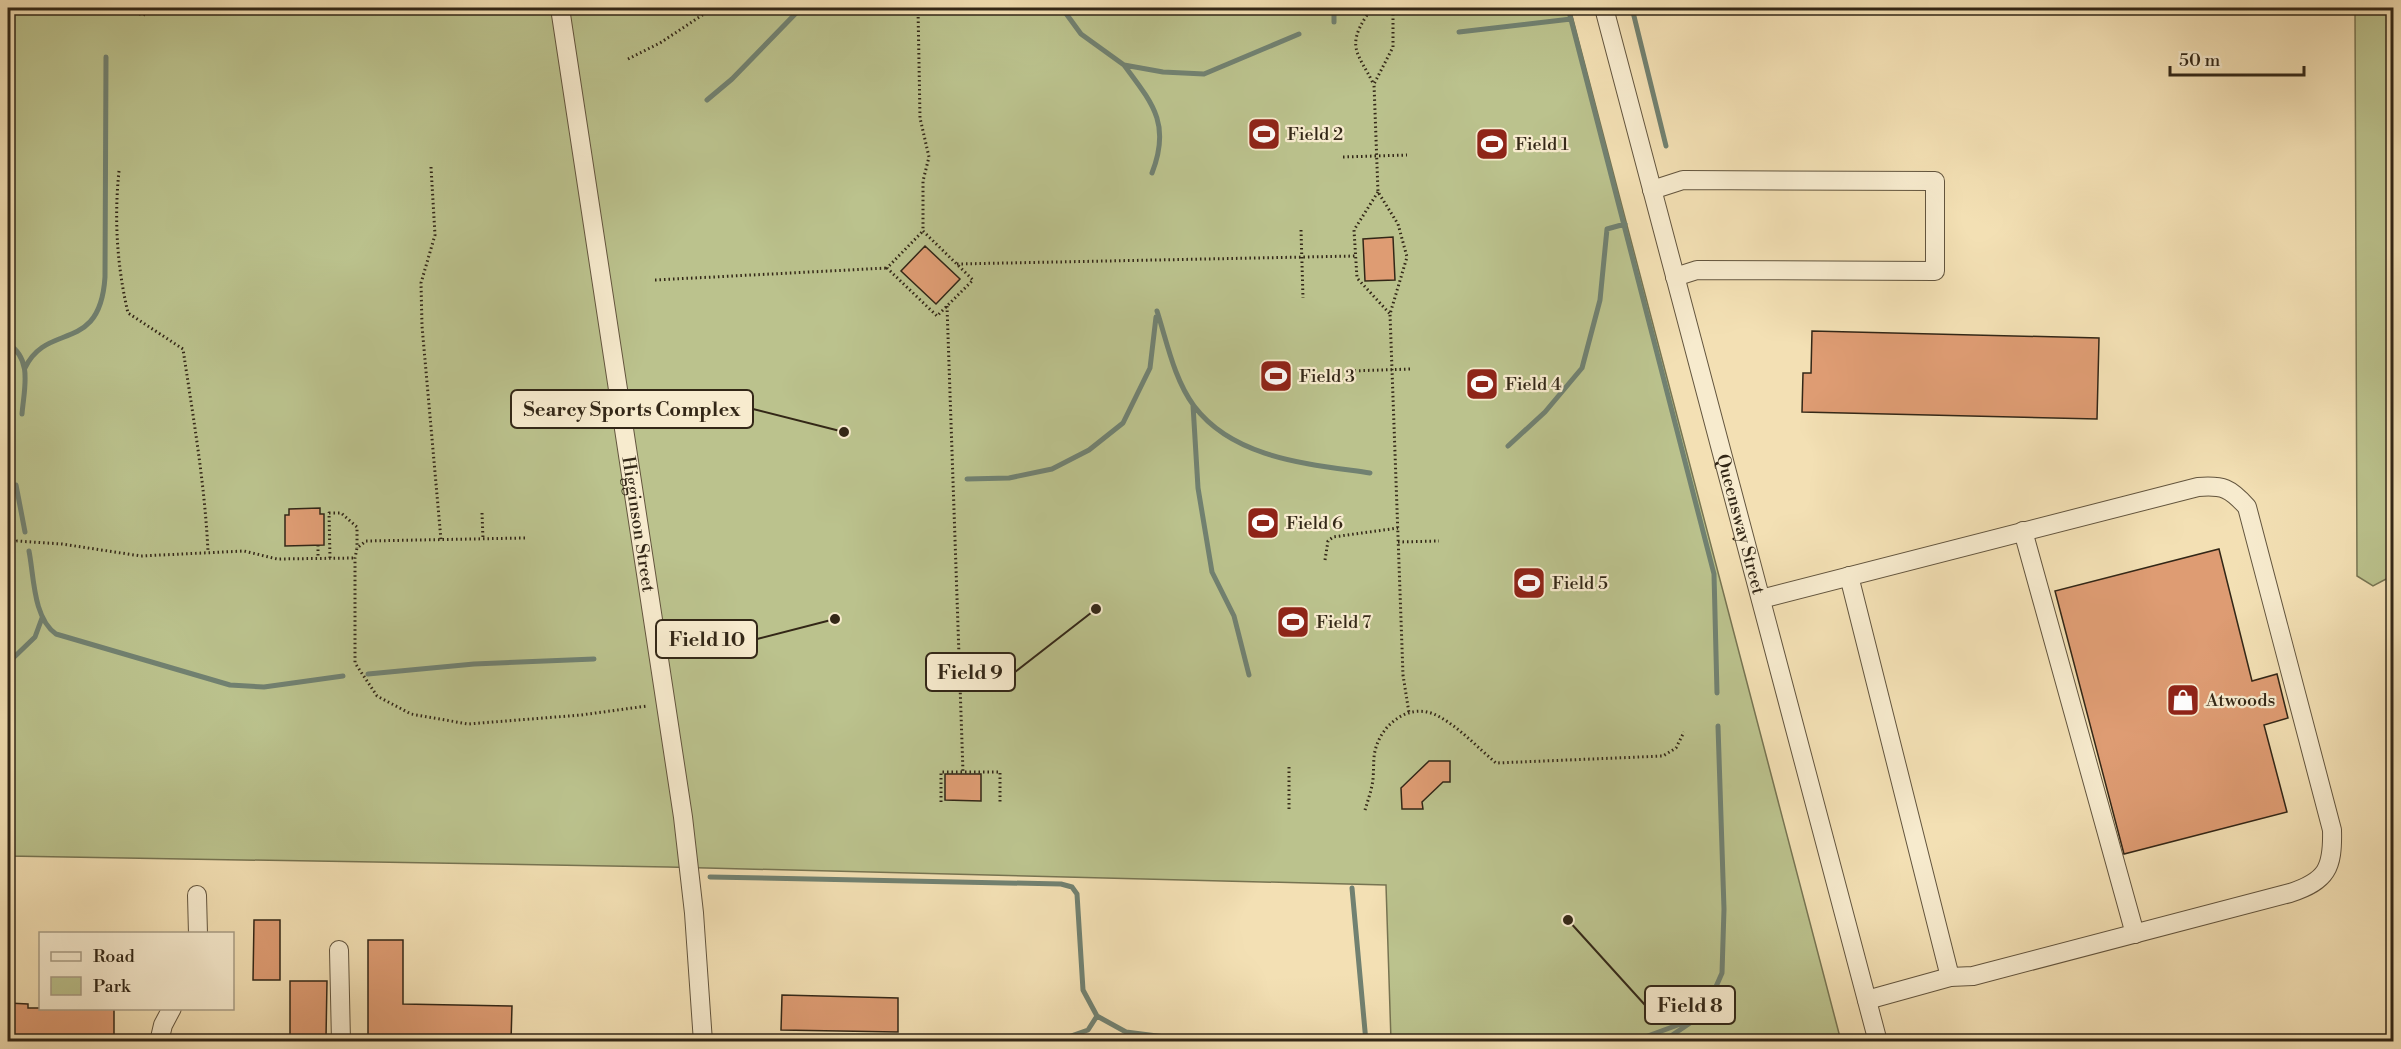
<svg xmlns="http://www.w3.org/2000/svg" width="2401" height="1049" font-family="'Libre Bodoni',serif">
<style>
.green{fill:#bbc28d;stroke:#777452;stroke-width:1.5}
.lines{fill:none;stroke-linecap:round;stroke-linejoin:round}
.stream{stroke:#718171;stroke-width:5}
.building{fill:#de9c73;stroke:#332717;stroke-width:1.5}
.minor-casing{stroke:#63553e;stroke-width:20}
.path{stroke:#332717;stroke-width:3;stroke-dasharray:1.5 3;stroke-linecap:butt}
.minor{stroke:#f7ebce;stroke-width:18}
.labels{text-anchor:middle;stroke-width:4.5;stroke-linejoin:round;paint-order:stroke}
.poi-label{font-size:18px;fill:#332717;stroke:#f7ebce;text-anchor:start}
.street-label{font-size:18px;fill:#332717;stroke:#f7ebce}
.leader{fill:none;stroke:#332717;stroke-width:2}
.callout-dot{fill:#332717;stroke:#f7ebce;stroke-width:2}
.callout{fill:#f7ebce;stroke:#332717;stroke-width:2}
.callout-label{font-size:20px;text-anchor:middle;font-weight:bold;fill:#332717}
</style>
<rect width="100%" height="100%" fill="#f3e0b4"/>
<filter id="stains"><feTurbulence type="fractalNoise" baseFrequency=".00333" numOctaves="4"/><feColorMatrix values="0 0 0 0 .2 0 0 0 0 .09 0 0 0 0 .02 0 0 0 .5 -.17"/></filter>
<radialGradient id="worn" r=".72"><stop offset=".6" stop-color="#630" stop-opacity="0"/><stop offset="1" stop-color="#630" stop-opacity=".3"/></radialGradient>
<path class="green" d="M8 8H1570L1841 1041H1391L1386 885 668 867 8 856Z
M2355 8H2394L2393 509 2390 577 2373 586 2357 576Z"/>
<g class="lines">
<path class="stream" d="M773 8 795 13
M1062 8 1081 34 1124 65 1163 72 1204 74 1299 34
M1334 8V22
M1568 8 1714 574 1717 693
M1632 8 1666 146
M1459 32 1571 19
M1124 65C1153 104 1171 124 1152 173
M707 100 732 79 801 8
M1157 311C1167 342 1174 379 1194 406 1234 459 1309 464 1370 473
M8 344C33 359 24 389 22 414
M25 368C47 321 100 355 105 277L106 57
M1193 405 1198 488 1212 572 1234 616 1249 675
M1508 446 1545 412 1582 368 1600 300 1607 229 1625 224
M967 479 1009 478 1052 469 1089 450 1123 423 1150 368 1156 317
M16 485 25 532
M29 551C34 576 33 618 56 634L230 685 264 687 343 676
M8 663 35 637 42 618
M368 674 474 664 594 659
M710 877 1061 884 1072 887 1077 894 1083 990 1097 1016 1126 1032 1204 1042
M1352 888 1366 1042
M1054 1042 1088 1030 1097 1016
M1622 1042 1645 1037 1686 1022
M1662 1042 1696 1019 1711 998 1722 973 1724 909 1718 726"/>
</g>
<path class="building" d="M1393 237 1395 280 1365 281 1363 239Z
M925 246 960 279 936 304 901 271Z
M1812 331 2099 338 2097 419 1802 412 1803 373H1811Z
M320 508V514H324V545L285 546V515H289V509Z
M2219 549 2252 681 2277 674 2288 718 2264 725 2287 812 2124 854 2055 591Z
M1429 761H1450V782H1443L1422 802 1423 809H1402L1401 788Z
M945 774H981V801L945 800Z
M254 920H280V980H253Z
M368 940H403V1004L512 1006 511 1041 368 1038Z
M290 981H327L326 1038H290Z
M782 995 898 998V1032L781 1030Z
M8 1003 28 1004V1008H114V1041H8Z"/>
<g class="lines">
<g class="minor-casing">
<g id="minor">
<path id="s1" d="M560 8 683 817 694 913 703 1042"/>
<path id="s2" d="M1604 8 1878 1042"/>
<path d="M1652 190 1683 180 1935 181V271L1697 270 1675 277"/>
<path d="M2023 531 2135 934"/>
<path d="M1849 576 1950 977"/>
<path d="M1761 599 2198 487C2223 485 2230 488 2247 507L2332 830C2333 868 2327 881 2290 893L1973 976 1950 977 1867 1000"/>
<path d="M197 895 198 934"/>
<path d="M339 950 341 1042"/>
<path d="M159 1042 163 1025 172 1008"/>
</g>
</g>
<path class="path" d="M90 8 148 15
M918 8 920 118 929 157 923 181V231
M1393 14V47L1374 84 1378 192 1398 224 1407 257 1390 314 1403 675 1409 713
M1367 15C1346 47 1358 53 1373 83
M628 59 660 43 713 8
M1343 157 1407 155
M431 167 435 235 421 283 422 326 441 540
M119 171C114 219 117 266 128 313L183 349C193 416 205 485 208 552
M1378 192 1354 230 1357 278 1390 314
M1301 230 1303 298
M923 231 973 280 937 316 887 268Z
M957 264 1355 256
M655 280 887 268
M947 306 963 772
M1350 371 1412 369
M482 513 483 539
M525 538 366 541 357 548 355 558V663L377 696 411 714 468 724 581 715 647 706
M1398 542 1439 541
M8 545 17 541 62 544 141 556 244 551 277 559 355 558
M318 545V558
M330 558 329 513H341L357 527V548
M1325 560 1328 541 1333 537 1398 528
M941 802V772H1000V804
M1289 809V766
M1365 810C1368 800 1372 789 1373 779 1374 769 1373 760 1375 751 1381 724 1410 701 1438 716 1459 727 1478 748 1496 763L1663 756 1676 748 1684 732"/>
<use href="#minor" class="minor"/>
</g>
<defs>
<g id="stadium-square" transform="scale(1.725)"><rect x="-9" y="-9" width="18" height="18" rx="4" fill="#8f2418" stroke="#f7ebce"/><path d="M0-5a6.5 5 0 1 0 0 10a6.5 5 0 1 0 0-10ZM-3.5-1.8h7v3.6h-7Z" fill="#fff"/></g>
<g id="shop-square" transform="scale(1.725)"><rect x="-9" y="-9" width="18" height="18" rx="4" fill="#8f2418" stroke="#f7ebce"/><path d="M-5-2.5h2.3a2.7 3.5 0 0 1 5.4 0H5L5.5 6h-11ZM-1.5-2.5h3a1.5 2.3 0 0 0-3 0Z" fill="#fff"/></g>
</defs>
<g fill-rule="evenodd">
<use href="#stadium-square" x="1264" y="134"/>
<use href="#stadium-square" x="1492" y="144"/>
<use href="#stadium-square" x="1276" y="376"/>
<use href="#stadium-square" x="1482" y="384"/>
<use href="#stadium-square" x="1263" y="523"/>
<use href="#stadium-square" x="1529" y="583"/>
<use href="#stadium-square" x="1293" y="622"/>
<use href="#shop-square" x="2183" y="700"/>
</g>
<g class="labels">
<g class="poi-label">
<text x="1287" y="140">Field 2</text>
<text x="1515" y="150">Field 1</text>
<text x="1299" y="382">Field 3</text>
<text x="1505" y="390">Field 4</text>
<text x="1286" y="529">Field 6</text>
<text x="1552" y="589">Field 5</text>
<text x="1316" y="628">Field 7</text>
<text x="2206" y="706">Atwoods</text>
</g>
<g class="street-label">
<text dy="6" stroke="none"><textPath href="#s1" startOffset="522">Higginson Street</textPath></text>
<text dy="6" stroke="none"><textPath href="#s2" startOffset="534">Queensway Street</textPath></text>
</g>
</g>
<path class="leader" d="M844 432L753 409M835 619L757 639M1096 609L1015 672M1568 920L1645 1005"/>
<g class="callout-dot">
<circle cx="844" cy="432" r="6"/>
<circle cx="835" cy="619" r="6"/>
<circle cx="1096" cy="609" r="6"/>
<circle cx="1568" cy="920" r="6"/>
</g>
<g class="callout">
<rect x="511" y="390" width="242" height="38" rx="6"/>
<rect x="656" y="620" width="101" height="38" rx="6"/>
<rect x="926" y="653" width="89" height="38" rx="6"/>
<rect x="1645" y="986" width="90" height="38" rx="6"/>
</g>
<g class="callout-label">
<text x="632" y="416">Searcy Sports Complex</text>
<text x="707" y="646">Field 10</text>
<text x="970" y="679">Field 9</text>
<text x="1690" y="1012">Field 8</text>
</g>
<rect width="2401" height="1049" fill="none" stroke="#f3e0b4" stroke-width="30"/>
<rect x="9" y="9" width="2383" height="1031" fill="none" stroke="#332717" stroke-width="3"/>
<rect x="15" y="15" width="2371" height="1019" fill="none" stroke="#332717" stroke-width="1.5"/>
<rect x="39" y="932" width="195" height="78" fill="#f7ebce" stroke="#a99d85" stroke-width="1.5"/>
<rect x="51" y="952" width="30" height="9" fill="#f7ebce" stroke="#a99d85" stroke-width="1.5"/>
<text x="93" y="962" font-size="18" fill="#332717">Road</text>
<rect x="51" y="977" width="30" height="18" fill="#bbc28d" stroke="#a99d85" stroke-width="1.5"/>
<text x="93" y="992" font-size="18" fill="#332717">Park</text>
<path d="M2170 66v9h134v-9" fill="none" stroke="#332717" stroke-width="3"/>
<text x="2179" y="66" font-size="18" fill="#332717" stroke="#f7ebce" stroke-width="4.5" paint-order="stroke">50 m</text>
<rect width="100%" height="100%" filter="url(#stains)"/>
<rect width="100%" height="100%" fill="url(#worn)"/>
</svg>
